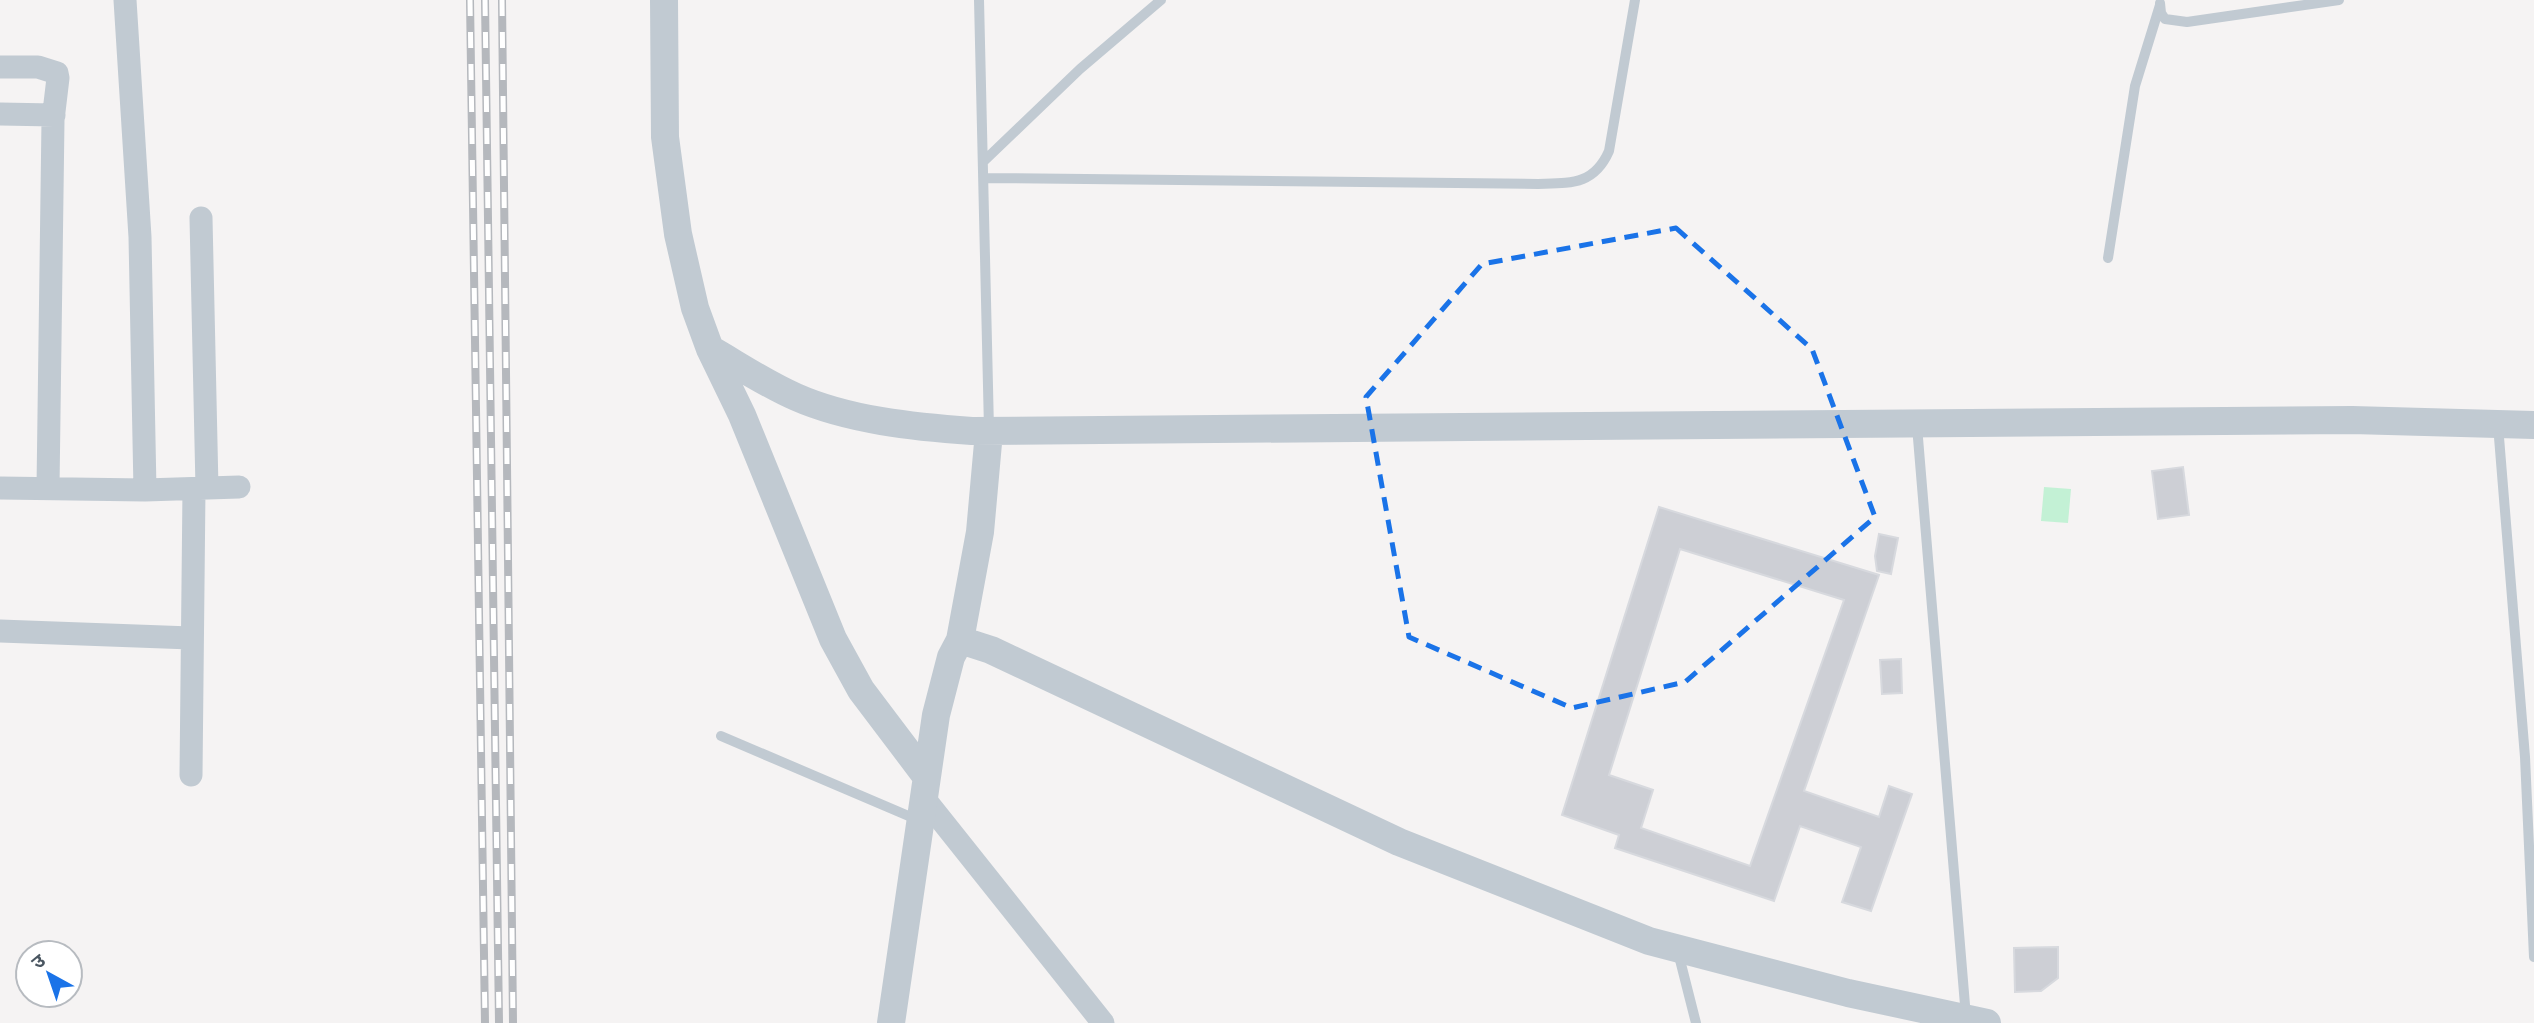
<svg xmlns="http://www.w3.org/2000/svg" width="2534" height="1023" font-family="'DejaVu Sans','Noto Sans Devanagari',sans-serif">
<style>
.green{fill:#c3f1d5}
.building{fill:#cdcfd5;stroke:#d7d9de;stroke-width:2;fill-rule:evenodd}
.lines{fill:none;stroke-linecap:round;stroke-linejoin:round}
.service{stroke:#c1cad2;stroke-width:10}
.minor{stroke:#c1cad2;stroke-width:23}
.tertiary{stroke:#c1cad2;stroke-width:28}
.rail-casing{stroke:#b5b8bd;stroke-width:8}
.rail{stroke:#fff;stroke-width:5;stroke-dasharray:16;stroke-linecap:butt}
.marked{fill:none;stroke:#1a73e8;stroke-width:5;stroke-dasharray:14 9;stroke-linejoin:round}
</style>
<rect width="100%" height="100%" fill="#f5f3f3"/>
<path class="green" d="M2044 487 2071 489 2068 523 2041 521Z"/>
<path class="building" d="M2183 467 2189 515 2158 519 2152 471Z
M1659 507 1879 575 1804 791 1879 817 1889 786 1912 794 1871 911 1842 902 1861 847 1800 826 1774 901 1615 848 1619 835 1562 815ZM1680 549 1844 600 1750 866 1641 828 1653 790 1609 775Z
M1879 534 1898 538 1891 574 1877 571 1875 556Z
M1901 659 1902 693 1882 694 1880 660Z
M2058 947V978L2041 991 2015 992 2014 948Z"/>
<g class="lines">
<path class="service" d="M979 0 989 429
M2160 3 2161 13 2165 19 2187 22 2339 0
M984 161 1080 69 1161 0
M985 178 1538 184C1571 183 1594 185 1609 151L1635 0
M2108 258 2135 86 2160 5
M2498 425 2525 757 2534 957
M1917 426 1966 1017
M721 736 918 820
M1678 952 1696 1023"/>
<path class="minor" d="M125 0 140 237 145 490
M0 67H38L57 73 58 78 53 120 48 488
M0 114 54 115
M201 218 207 488
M0 488 145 490 239 487
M0 631 191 638
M191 775 194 489
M923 797 1103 1023"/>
<path class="tertiary" d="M664 0 665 137 678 234 695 308 710 349 742 415 833 639 861 690 926 776
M710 349C738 365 766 384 796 397 848 420 914 427 972 431L2352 420 2534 425
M960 640 980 532 989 432
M891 1023 936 715 951 657 960 640 991 650 1399 842 1649 941 1848 993 1987 1023"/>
<g class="rail-casing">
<path id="rail" d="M470 0 485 1023
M485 0 499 1023
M502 0 513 1023"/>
</g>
<use href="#rail" class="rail"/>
</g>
<path class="marked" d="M1676 228 1812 349 1875 517 1685 682 1572 708 1409 637 1366 397 1482 264Z"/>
<g transform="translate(49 974) rotate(320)"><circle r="33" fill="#ffffff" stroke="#b7bbc0" stroke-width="2"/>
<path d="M0-5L12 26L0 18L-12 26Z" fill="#1a73e8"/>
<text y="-10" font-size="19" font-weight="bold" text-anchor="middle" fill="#4a5661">उ</text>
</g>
</svg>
